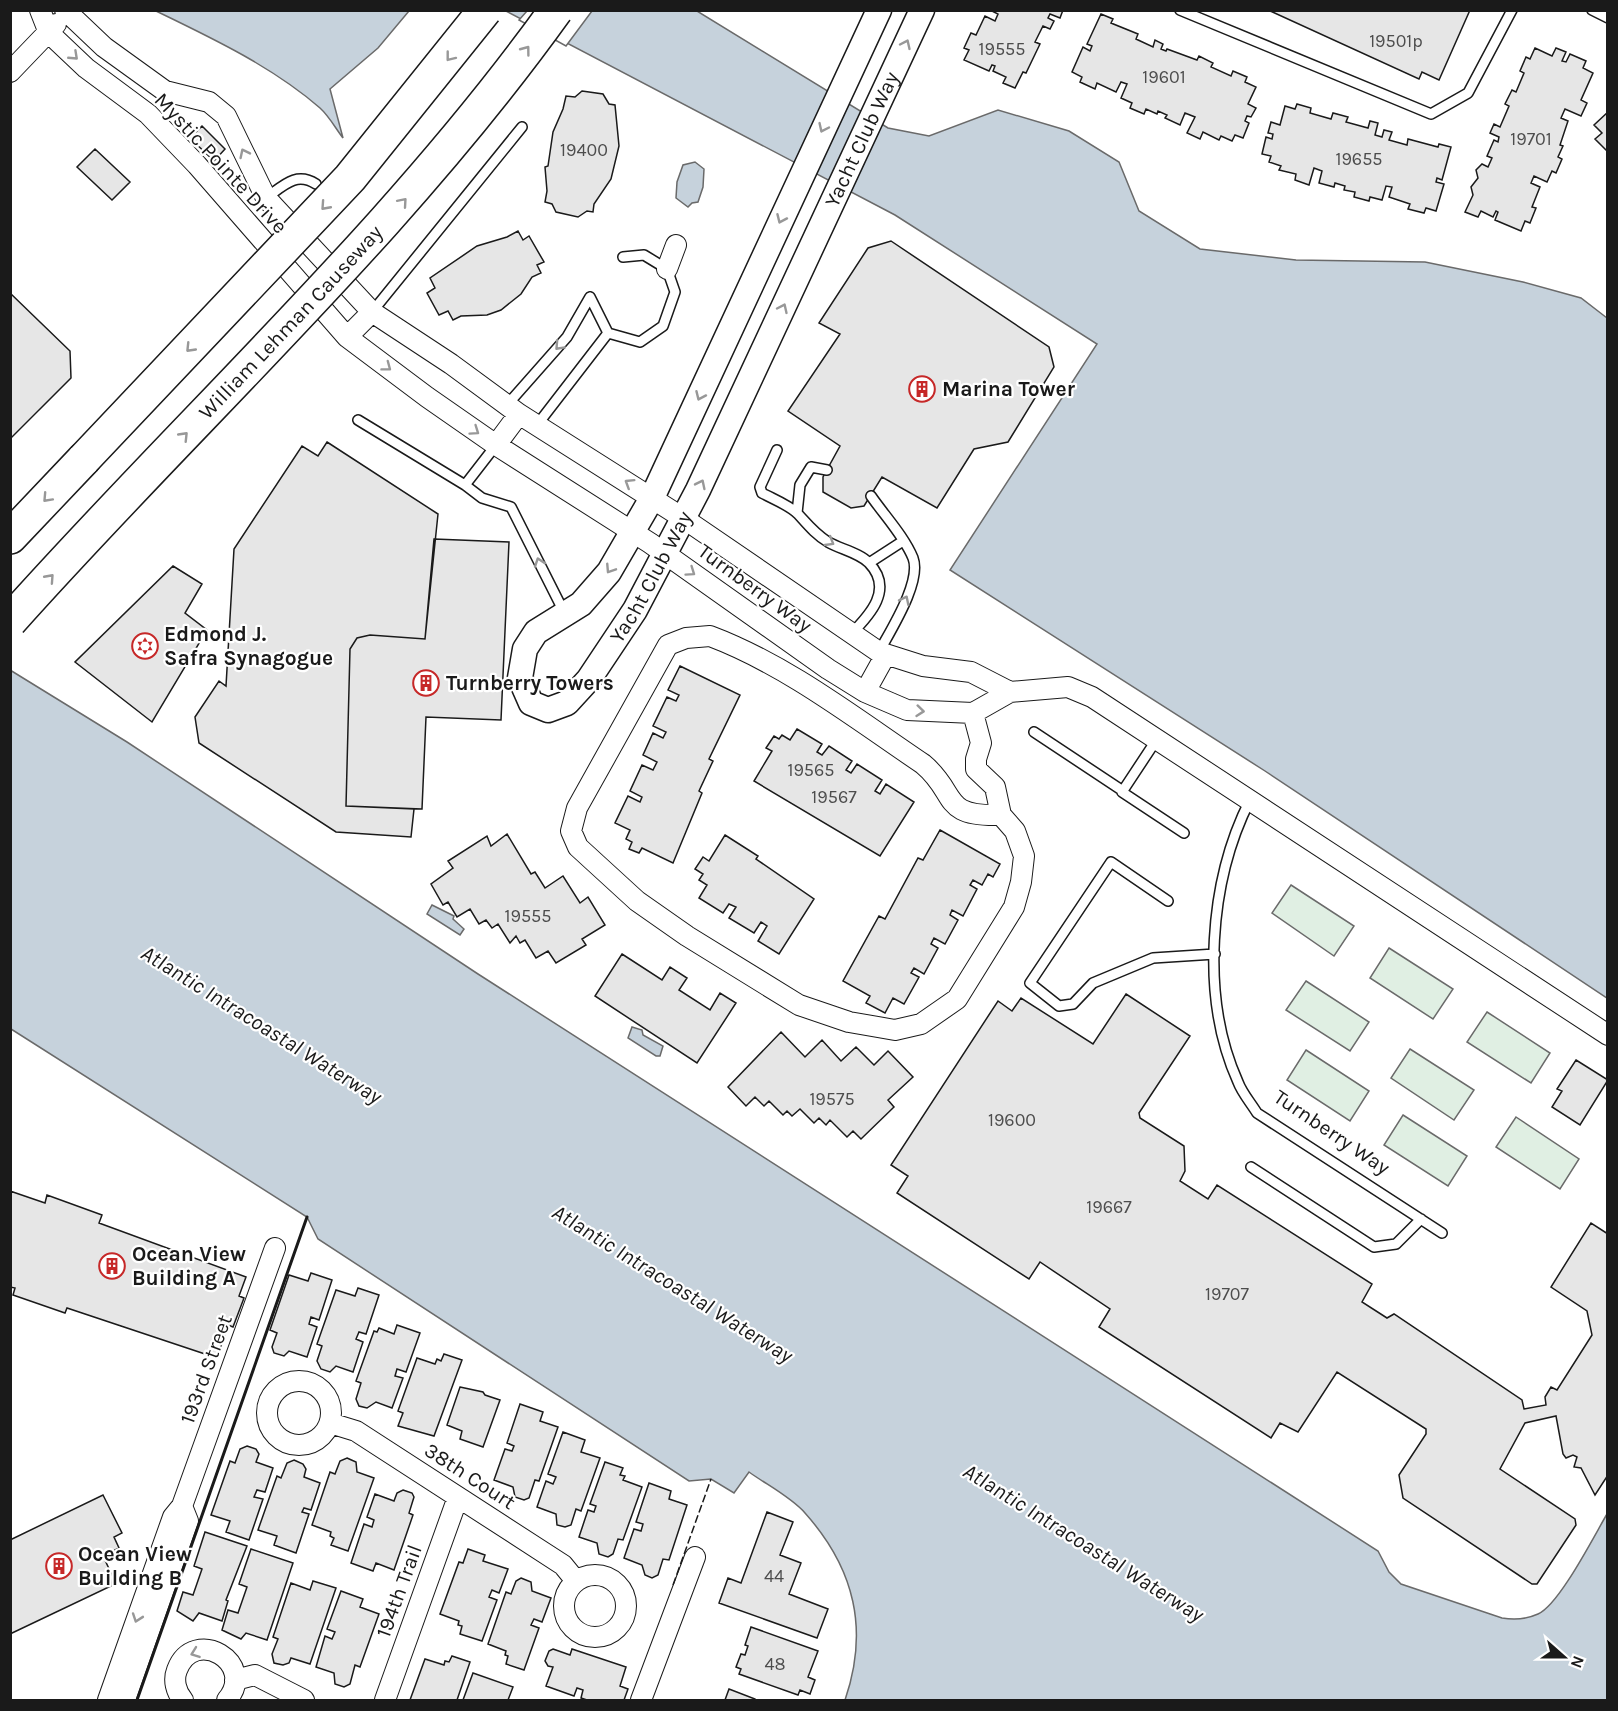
<svg xmlns="http://www.w3.org/2000/svg" width="1618" height="1711" font-family="Karla,sans-serif">
<style>
.green{fill:#e0efe3;stroke:#6a6a6a;stroke-width:1.5}
.water{fill:#c6d2dc;stroke:#6a6a6a;stroke-width:1.5}
.pier{fill:#fff;stroke:#6a6a6a;stroke-width:1.5}
.building{fill:#e6e6e6;stroke:#1a1a1a;stroke-width:1.5}
.lines{fill:none;stroke-linecap:round;stroke-linejoin:round}
.service-casing{stroke:#1a1a1a;stroke-width:12}
.minor-casing{stroke:#1a1a1a;stroke-width:22}
.tertiary-casing{stroke:#1a1a1a;stroke-width:27}
.motorway-casing{stroke:#1a1a1a;stroke-width:36}
.service{stroke:#fff;stroke-width:9}
.minor{stroke:#fff;stroke-width:20}
.tertiary{stroke:#fff;stroke-width:24}
.motorway{stroke:#fff;stroke-width:33}
.motorway-bridge-casing{stroke:#1a1a1a;stroke-width:36;stroke-linecap:butt}
.motorway-bridge{stroke:#fff;stroke-width:33}
.fence{stroke:#1a1a1a;stroke-width:1.5;stroke-dasharray:8 3;stroke-linecap:butt}
.wall{stroke:#1a1a1a;stroke-width:3}
.oneway{stroke:#989898}
.labels{text-anchor:middle;stroke-width:4.5;stroke-linejoin:round;paint-order:stroke}
.number-label{font-size:18px;fill:#4d4d4d}
.street-label{font-size:21px;fill:#1a1a1a;stroke:#fff}
.poi-label{font-size:21px;font-weight:bold;fill:#1a1a1a;stroke:#fff;text-anchor:start}
.water-label{font-size:22px;font-style:italic;fill:#1a1a1a;stroke:#fff}
</style>
<rect width="100%" height="100%" fill="#fff"/>
<path class="green" d="M1291 885 1354 926 1334 956 1272 913Z
M1389 948 1453 989 1433 1019 1370 978Z
M1306 981 1369 1022 1350 1051 1286 1010Z
M1487 1012 1550 1053 1531 1083 1467 1042Z
M1410 1049 1474 1090 1454 1120 1391 1078Z
M1306 1050 1369 1091 1350 1121 1287 1080Z
M1403 1115 1467 1156 1448 1186 1384 1145Z
M1516 1117 1579 1159 1560 1189 1496 1147Z"/>
<path class="water" d="M156 11H409L378 48 330 89 343 138C336 129 329 116 320 108 273 67 212 38 156 11Z
M506 11H697L888 128 929 136 998 110 1069 131 1119 162 1139 211 1200 249 1296 260 1425 262 1523 282 1581 298 1607 318V998L1265 771 950 570 1097 344 895 215Z
M695 162 704 169 703 187 698 202 692 203 688 207 676 198 677 182 683 165Z
M10 670 127 742 478 974 1378 1551 1389 1572 1401 1584 1502 1618C1514 1620 1527 1619 1538 1614 1559 1605 1594 1536 1607 1514V1700H845C869 1630 855 1569 805 1513 791 1497 767 1485 749 1472L734 1493 711 1479 689 1481 318 1239 307 1217 11 1029Z
M432 905 454 916 453 919 464 929 460 935 427 914Z
M632 1027 642 1030 643 1035 663 1046 660 1056H656L628 1038Z"/>
<path class="pier" d="M527 11H592L566 46 519 20Z"/>
<path class="building" d="M990 10H1063L1060 18 1050 14 1048 18 1054 21 1050 29 1043 26 1035 42 1040 44 1026 73 1023 72 1015 88 1003 83 1006 77 993 71 995 66 992 65 989 71 964 60 969 50 964 48 971 33 976 35 985 16 995 21 998 14Z
M1268 10H1470L1439 80 1422 72 1419 79Z
M1101 14 1113 19 1111 23 1138 34 1136 39 1153 47 1155 40 1163 44 1161 49 1166 51 1167 49 1197 60 1199 56 1213 63 1211 67 1231 76 1233 71 1247 77 1245 82 1256 87 1248 104 1256 108 1251 117 1247 116 1245 121 1249 123 1243 138 1235 135 1232 141 1221 136 1219 140 1203 132 1200 139 1187 133 1195 117 1185 113 1180 125 1165 118 1167 115 1158 111 1157 114 1146 109 1144 114 1130 108 1132 103 1121 98 1127 84 1121 82 1116 92 1097 83 1095 89 1080 82 1082 77 1072 72 1083 47 1090 51 1092 46 1087 44Z
M1535 48 1552 56 1556 48 1566 52 1562 61 1566 62 1570 54 1586 61 1583 68 1593 73 1581 100 1587 103 1581 116 1565 109 1561 118 1568 121 1560 145 1563 146 1558 157 1562 159 1556 173 1552 171 1547 182 1534 176 1531 183 1540 187 1532 207 1536 208 1530 223 1525 221 1521 231 1495 220 1498 212 1496 211 1493 217 1481 211 1478 217 1465 212 1473 195 1471 187 1478 178 1476 170 1482 164 1488 167 1492 158 1487 156 1494 140 1498 142 1499 137 1490 133 1494 124 1500 127 1509 106 1505 104 1512 90 1516 92 1524 73 1520 71 1526 57 1530 59Z
M582 91 603 94 609 104 615 105 619 146 611 179 594 204 593 212 587 211 578 217 556 212 552 204 545 202 547 191 545 167 548 166 553 132 563 109 566 96 575 97Z
M1297 104 1311 108 1310 113 1331 119 1333 113 1348 117 1346 122 1368 128 1370 121 1378 123 1375 135 1382 137 1384 130 1392 132 1389 140 1407 145 1408 139 1438 147 1439 144 1451 147 1442 180 1437 178 1436 182 1444 184 1436 211 1426 208 1424 213 1408 209 1410 204 1389 197 1392 187 1386 186 1382 200 1370 197 1369 201 1354 197 1355 192 1344 190 1345 186 1335 183 1334 187 1319 183 1322 171 1314 168 1309 185 1295 180 1296 174 1279 170 1281 166 1269 162 1271 156 1262 154 1266 137 1272 139 1273 134 1268 133 1271 122 1280 125 1285 106 1295 109Z
M1608 112V152L1595 139 1602 133 1594 125Z
M202 126 225 149 214 161 190 138Z
M95 149 130 182 112 200 77 167Z
M518 231 523 240 529 236 544 262 537 265 541 273 532 277 521 294 501 310 487 315 461 316 453 320 448 311 439 315 427 293 435 288 430 278 477 246 507 237Z
M891 241 1049 347 1054 367 1008 442 974 449 937 508 882 477 864 506 851 508 823 492V477L840 446 788 411 840 334 819 323 868 248Z
M10 293 70 351 71 378 10 439Z
M327 442 438 514 425 639 370 635 357 638 350 649 346 806 414 809 411 837 336 832 199 743 195 717 219 681 226 686 234 549 302 446 318 456Z
M434 539 509 542 501 720 426 717 422 809 346 806 350 649 357 638 370 635 425 639Z
M173 566 202 584 185 613 207 630 152 722 75 662Z
M680 666 740 695 709 759 713 761 699 791 702 793 673 863 642 848 639 853 629 849 632 842 626 839 630 830 615 823 628 796 640 802 642 797 630 791 642 765 653 770 657 762 643 755 653 733 663 738 666 732 653 726 667 697 676 701 679 695 668 690Z
M797 729 822 744 817 752 822 755 829 746 852 761 846 770 851 773 857 764 882 780 875 791 880 794 886 784 914 802 880 856 754 781 772 751 766 748 774 736 779 739 782 735 790 740Z
M940 830 1000 864 993 877 988 874 982 885 973 880 970 885 977 889 963 916 952 910 950 915 958 920 945 944 934 938 931 944 938 948 924 974 914 968 911 973 919 977 904 1004 893 998 885 1013 866 1003 870 996 843 981 879 916 885 919 918 858 923 860Z
M507 834 531 874 535 872 545 888 563 876 580 903 588 897 605 925 582 939 586 945 556 963 548 951 536 958 525 940 520 943 516 936 510 943 498 924 492 928 486 920 479 924 470 909 457 917 448 902 443 905 431 884 453 868 448 861 487 836 491 846Z
M725 835 758 856 756 859 814 899 779 954 758 941 767 926 761 922 754 933 729 918 736 907 729 904 723 913 699 898 707 885 699 880 703 874 695 869 703 857 709 861Z
M622 954 662 980 670 967 687 978 679 990 710 1010 720 993 736 1003 697 1063 595 996Z
M1126 994 1190 1036 1139 1113 1140 1118 1184 1146 1185 1171 1180 1181 1208 1199 1217 1185 1372 1284 1362 1302 1387 1318 1394 1314 1522 1400 1524 1409 1546 1405 1545 1397 1551 1387 1557 1390 1592 1335 1587 1311 1551 1287 1591 1223 1608 1234V1475L1595 1495 1581 1468 1574 1467 1577 1457 1573 1455 1566 1458 1563 1454 1556 1416 1525 1423 1500 1469 1575 1519 1576 1525 1537 1584H1532L1403 1498 1399 1475 1426 1434V1429L1337 1372 1298 1432 1280 1423 1271 1438 1099 1327 1110 1309 1040 1262 1029 1279 897 1193 908 1176 891 1165 998 1001 1012 1011 1021 998 1093 1044Z
M781 1032 805 1057 822 1040 841 1061 856 1047 874 1065 888 1051 913 1077 888 1100 894 1107 861 1139 853 1131 847 1137 830 1120 826 1125 819 1118 814 1123 800 1109 792 1116 787 1111 783 1115 769 1101 764 1106 755 1097 746 1106 728 1087Z
M1576 1060 1608 1080 1580 1125 1552 1107 1562 1091 1557 1089Z
M10 1191 45 1203 47 1195 102 1215 99 1223 246 1277 239 1296 244 1298 233 1327 228 1325 217 1358 67 1308 65 1313 13 1295 15 1288 10 1287Z
M311 1273 332 1280 319 1320 311 1317 309 1324 317 1327 307 1357 289 1351 284 1356 274 1353 272 1347 277 1333 270 1330 289 1275 308 1281Z
M358 1288 379 1295 366 1334 359 1332 356 1339 363 1342 353 1372 336 1366 330 1372 321 1369 317 1361 322 1346 317 1344 336 1290 355 1296Z
M397 1325 420 1333 406 1372 397 1369 395 1376 403 1378 392 1408 376 1402 367 1408 359 1406 356 1399 361 1383 356 1381 374 1331 377 1332 379 1328 394 1334Z
M444 1354 462 1360 434 1436 398 1426 403 1413 398 1411 417 1358 435 1364 437 1359 441 1361Z
M460 1387 483 1392 485 1395 500 1400 483 1447 460 1439 462 1431 447 1425Z
M520 1404 543 1412 540 1421 558 1427 539 1481 535 1480 529 1498 524 1500 515 1497 513 1487 494 1480 505 1449 512 1451 514 1446 507 1443Z
M563 1432 585 1440 581 1452 600 1458 581 1511 576 1509 571 1525 565 1527 557 1525 556 1514 537 1507 546 1481 553 1484 556 1477 548 1474Z
M247 1446 256 1449 259 1454 256 1462 273 1468 265 1492 257 1490 254 1497 263 1499 249 1540 226 1532 230 1521 211 1515 230 1461 235 1463 240 1449Z
M347 1458 356 1462 357 1472 374 1478 348 1551 331 1545 334 1538 330 1536 331 1532 312 1525 330 1472 335 1474 340 1461Z
M294 1460 303 1464 306 1469 304 1477 320 1483 311 1510 304 1508 302 1512 309 1514 296 1553 274 1545 277 1536 258 1530 277 1476 281 1478 287 1463Z
M605 1462 623 1468 620 1475 625 1476 623 1480 642 1487 623 1540 618 1539 613 1554 608 1557 599 1554 597 1543 579 1537 588 1510 594 1512 596 1506 590 1504Z
M649 1483 671 1491 669 1499 687 1505 669 1560 663 1559 658 1575 652 1578 645 1575 642 1565 624 1558 634 1529 641 1531 643 1524 636 1522Z
M403 1490 412 1493 414 1497 409 1513 413 1515 394 1570 376 1563 373 1571 351 1563 364 1524 372 1527 374 1520 367 1517 375 1494 394 1501 397 1493Z
M103 1495 122 1533 114 1537 119 1548 103 1556 113 1577 111 1586 10 1634V1540Z
M767 1512 793 1522 780 1555 801 1563 789 1594 828 1609 817 1638 719 1603 728 1578 741 1583Z
M205 1532 247 1546 226 1600 228 1601 222 1621 199 1613 193 1621 177 1611 183 1592 193 1595 202 1569 194 1566Z
M251 1549 293 1563 267 1640 246 1633 241 1639 222 1630 228 1610 238 1613 247 1587 239 1584Z
M468 1549 485 1555 483 1561 508 1569 499 1593 492 1590 489 1597 497 1600 482 1641 460 1634 462 1626 458 1625 459 1621 440 1614 459 1562 463 1563Z
M521 1578 531 1582 532 1591 551 1598 542 1622 534 1619 531 1625 539 1628 524 1670 506 1664 508 1656 505 1655 506 1651 488 1644 506 1592 511 1594 516 1581Z
M313 1581 336 1588 310 1664 291 1658 289 1663 283 1665 274 1663 272 1654 278 1639 273 1637 291 1583 310 1590Z
M341 1591 363 1599 360 1607 379 1614 360 1667 355 1665 350 1684 344 1687 335 1684 334 1673 316 1667 325 1636 332 1639 335 1632 327 1629Z
M751 1627 818 1651 808 1677 815 1680 810 1694 800 1690 798 1695 739 1674 741 1669 736 1667 741 1654 745 1655 748 1646 745 1645Z
M553 1649 570 1655 572 1649 626 1667 620 1686 628 1689 624 1700H587L581 1698 583 1690 577 1688 574 1696 546 1686 553 1667 548 1666 545 1661 549 1651Z
M452 1656 470 1662 457 1700H410L425 1659 444 1665 445 1661 449 1662Z
M473 1673 513 1687 508 1700H463Z
M729 1689 755 1699V1700H725Z"/>
<g class="lines">
<g class="service-casing">
<path id="service" d="M1180 10 1431 114 1468 93 1512 10
M1592 10 1608 18
M266 198C283 186 296 171 316 184
M590 297 608 333 640 342 663 326 675 292 667 269 644 255 623 257
M372 312 522 127
M507 405 567 337 590 297
M358 420 465 485 496 445
M537 425 608 333
M777 450 760 487 762 493C773 499 789 505 798 514 808 525 815 534 828 542 840 549 860 553 869 563 894 589 870 615 851 634
M465 485 482 498 511 507 564 612
M871 496C884 515 904 536 913 558 922 582 890 631 879 652
M797 513 800 485 811 467 827 470
M869 563 903 541
M1034 732 1123 791
M1157 739 1122 792 1184 833
M1250 800C1209 881 1200 998 1238 1082 1242 1093 1251 1103 1257 1113L1442 1233
M1168 901 1111 862 1030 983 1059 1006 1073 1004 1093 983 1153 958 1215 954
M1251 1167 1374 1247 1396 1244 1421 1219"/>
</g>
<g class="minor-casing">
<path id="minor" d="M40 10 49 33 86 68 148 114 197 165 347 337 427 397 496 445 650 543 828 669 865 692 907 710 973 713 1010 692 1068 687 1092 697 1608 1035
M65 10 104 47 165 91 209 102 226 116 266 198 372 312 451 364 519 414 683 518 879 652 923 666 971 672 1010 692
M10 72 56 24
M667 269 676 245
M347 337 372 312
M496 445 519 414
M710 636C787 665 856 719 923 764 959 794 939 817 1001 815L1015 831 1024 856 1021 882 1014 907 957 999 921 1024 895 1030 849 1022 799 1005 687 936 637 901 578 847 571 831 577 808 668 645 686 638Z
M865 692 885 656
M973 713 981 743 976 759V769L995 787 1001 815
M267 1413a32 32 0 1 1 64 0a32 32 0 1 1-64 0Z
M330 1423 356 1431 563 1565 576 1581
M564 1606a31 31 0 1 1 62 0a31 31 0 1 1-62 0Z
M235 1680 255 1675 304 1700
M108 1700 173 1517 182 1506 275 1248
M125 1700 188 1521 182 1506
M183 1700C176 1692 173 1680 177 1670 194 1625 258 1663 227 1700
M385 1700 458 1497
M641 1700 695 1557"/>
</g>
<g class="tertiary-casing">
<g id="tertiary">
<path id="s1" d="M879 10 652 498 609 572 581 604 536 632 525 649 520 678 531 703 548 710 567 703 589 679 635 610 698 490 922 10"/>
</g>
</g>
<g class="motorway-casing">
<path id="motorway" d="M10 537 84 459"/>
</g>
<use href="#service" class="service"/>
<use href="#minor" class="minor"/>
<use href="#tertiary" class="tertiary"/>
<use href="#motorway" class="motorway"/>
<g class="motorway-bridge-casing">
<g id="motorway-bridge">
<path d="M84 459 350 178 485 10"/>
<path id="s2" d="M10 621C192 417 396 233 556 10"/>
</g>
</g>
<use href="#motorway-bridge" class="motorway-bridge"/>
<path class="fence" d="M673 1585 711 1479"/>
<path class="wall" d="M137 1700 307 1217"/>
</g>
<defs><path id="oneway-chevron" d="M-2-3.5L2.5 0L-2 3.5" fill="none" stroke-width="1.6" stroke-linecap="round" stroke-linejoin="round" transform="scale(1.5)"/></defs>
<g class="oneway">
<use href="#oneway-chevron" transform="translate(906 44) rotate(-65)"/>
<use href="#oneway-chevron" transform="translate(526 50) rotate(-53)"/>
<use href="#oneway-chevron" transform="translate(74 56) rotate(43)"/>
<use href="#oneway-chevron" transform="translate(450 57) rotate(128)"/>
<use href="#oneway-chevron" transform="translate(823 128) rotate(115)"/>
<use href="#oneway-chevron" transform="translate(244 153) rotate(-116)"/>
<use href="#oneway-chevron" transform="translate(403 202) rotate(-49)"/>
<use href="#oneway-chevron" transform="translate(325 206) rotate(132)"/>
<use href="#oneway-chevron" transform="translate(781 219) rotate(114)"/>
<use href="#oneway-chevron" transform="translate(783 308) rotate(-65)"/>
<use href="#oneway-chevron" transform="translate(559 346) rotate(133)"/>
<use href="#oneway-chevron" transform="translate(190 348) rotate(134)"/>
<use href="#oneway-chevron" transform="translate(387 367) rotate(37)"/>
<use href="#oneway-chevron" transform="translate(700 396) rotate(114)"/>
<use href="#oneway-chevron" transform="translate(475 431) rotate(35)"/>
<use href="#oneway-chevron" transform="translate(184 436) rotate(-46)"/>
<use href="#oneway-chevron" transform="translate(629 483) rotate(-148)"/>
<use href="#oneway-chevron" transform="translate(701 484) rotate(-64)"/>
<use href="#oneway-chevron" transform="translate(47 498) rotate(133)"/>
<use href="#oneway-chevron" transform="translate(830 542) rotate(31)"/>
<use href="#oneway-chevron" transform="translate(539 562) rotate(-109)"/>
<use href="#oneway-chevron" transform="translate(610 569) rotate(123)"/>
<use href="#oneway-chevron" transform="translate(691 572) rotate(35)"/>
<use href="#oneway-chevron" transform="translate(50 578) rotate(-48)"/>
<use href="#oneway-chevron" transform="translate(905 600) rotate(-64)"/>
<use href="#oneway-chevron" transform="translate(920 711) rotate(6)"/>
<use href="#oneway-chevron" transform="translate(137 1618) rotate(109)"/>
<use href="#oneway-chevron" transform="translate(195 1653) rotate(160)"/>
</g>
<defs>
<g id="building-ring" transform="scale(1.35)"><circle r="9.5" fill="#fff" stroke="#c62828" stroke-width="1.5"/><path d="M-4-6H4V6H1V3H-1V6H-4ZM-2.5-4.3h1.7v1.8h-1.7ZM.8-4.3h1.7v1.8H.8ZM-2.5-1h1.7V.8h-1.7ZM.8-1h1.7V.8H.8Z" fill="#c62828"/></g>
<g id="synagogue-ring" transform="scale(1.35)"><circle r="9.5" fill="#fff" stroke="#c62828" stroke-width="1.5"/><path d="M0-6.5L5.6 3.2H-5.6ZM0 6.5L5.6-3.2H-5.6Z" fill="#c62828"/></g>
</defs>
<g fill-rule="evenodd">
<use href="#building-ring" x="922" y="389"/>
<use href="#synagogue-ring" x="145" y="646"/>
<use href="#building-ring" x="426" y="683"/>
<use href="#building-ring" x="112" y="1266"/>
<use href="#building-ring" x="59" y="1566"/>
</g>
<g class="labels">
<g class="number-label">
<text x="1396" y="47">19501p</text>
<text x="1002" y="55">19555</text>
<text x="1164" y="83">19601</text>
<text x="1531" y="145">19701</text>
<text x="584" y="156">19400</text>
<text x="1359" y="165">19655</text>
<text x="811" y="776">19565</text>
<text x="834" y="803">19567</text>
<text x="528" y="922">19555</text>
<text x="832" y="1105">19575</text>
<text x="1012" y="1126">19600</text>
<text x="1109" y="1213">19667</text>
<text x="1227" y="1300">19707</text>
<text x="774" y="1582">44</text>
<text x="775" y="1670">48</text>
</g>
<g class="street-label">
<text dy="7" stroke="none"><textPath href="#s1" startOffset="1473">Yacht Club Way</textPath></text>
<text transform="translate(221 163) rotate(47)" y="7">Mystic Pointe Drive</text>
<text dy="7" stroke="none"><textPath href="#s2" startOffset="410">William Lehman Causeway</textPath></text>
<text dy="7" stroke="none"><textPath href="#s1" startOffset="987">Yacht Club Way</textPath></text>
<text transform="translate(755 588) rotate(36)" y="7">Turnberry Way</text>
<text transform="translate(1332 1132) rotate(34)" y="7">Turnberry Way</text>
<text transform="translate(206 1369) rotate(-70)" y="7">193rd Street</text>
<text transform="translate(470 1476) rotate(33)" y="7">38th Court</text>
<text transform="translate(399 1591) rotate(-70)" y="7">194th Trail</text>
</g>
<g class="poi-label">
<text x="942" y="396">Marina Tower</text>
<text x="164" y="641">Edmond J.<tspan x="164" dy="24">Safra Synagogue</tspan></text>
<text x="446" y="690">Turnberry Towers</text>
<text x="132" y="1261">Ocean View<tspan x="132" dy="24">Building A</tspan></text>
<text x="78" y="1561">Ocean View<tspan x="78" dy="24">Building B</tspan></text>
</g>
<g class="water-label">
<text transform="translate(262 1024) rotate(32)" y="8">Atlantic Intracoastal Waterway</text>
<text transform="translate(673 1283) rotate(32)" y="8">Atlantic Intracoastal Waterway</text>
<text transform="translate(1084 1542) rotate(32)" y="8">Atlantic Intracoastal Waterway</text>
</g>
</g>
<rect width="1618" height="1711" fill="none" stroke="#1a1a1a" stroke-width="24"/>
<g transform="translate(1564 1657) rotate(111)" stroke="#ffffff" stroke-width="4.5" paint-order="stroke">
<path d="M0-4.5L10 22L0 15L-10 22Z" fill="#1a1a1a"/>
<text y="-9" font-size="16" font-weight="bold" text-anchor="middle" fill="#1a1a1a">N</text>
</g>
</svg>
